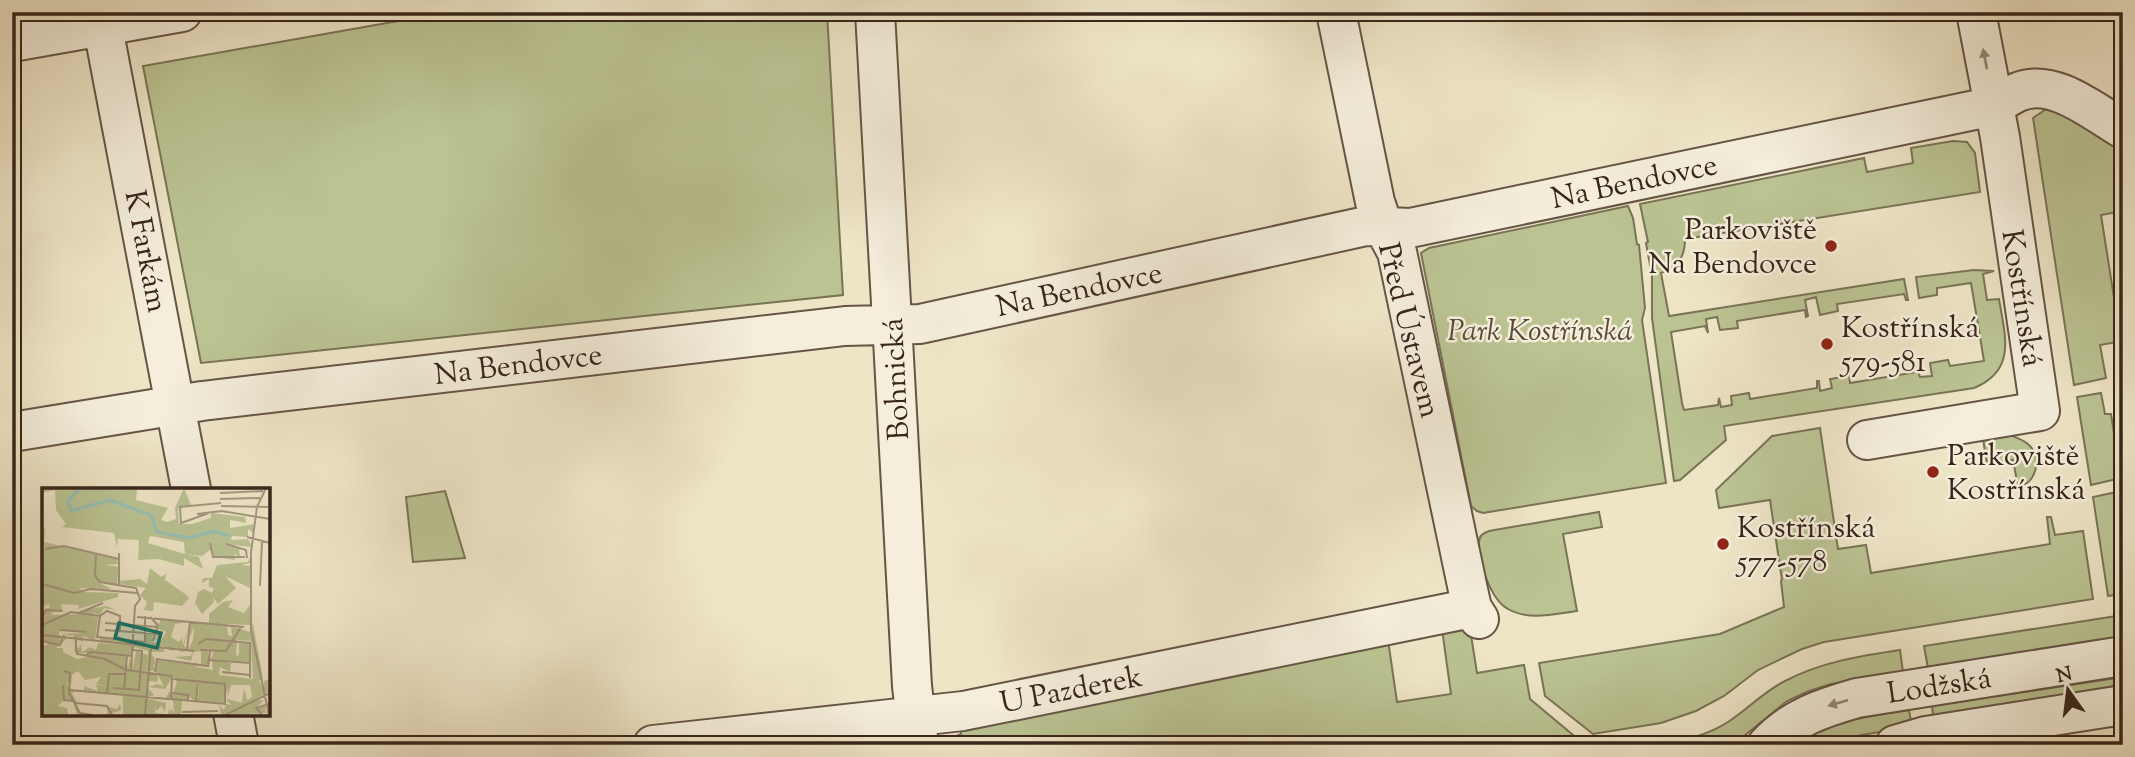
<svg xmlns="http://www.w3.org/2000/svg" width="2135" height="757" font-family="'Sorts Mill Goudy',serif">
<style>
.green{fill:#bbc393;stroke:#7a7457;stroke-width:2}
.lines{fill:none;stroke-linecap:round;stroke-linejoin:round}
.minor-casing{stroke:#665546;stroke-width:42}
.minor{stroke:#f4eedb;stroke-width:38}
.oneway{fill:#968a7b}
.poi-dot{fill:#8f2418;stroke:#f4eedb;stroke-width:2.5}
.labels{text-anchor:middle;stroke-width:5;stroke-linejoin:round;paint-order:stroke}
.street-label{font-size:30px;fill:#38251b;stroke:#f4eedb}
.poi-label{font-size:30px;fill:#38251b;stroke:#f4eedb;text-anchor:start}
.park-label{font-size:30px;font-style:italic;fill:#594c39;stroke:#f4eedb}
.inset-river{fill:none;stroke:#99bfb2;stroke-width:3.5}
.inset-road{fill:none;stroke:#a59882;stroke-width:2}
.view{fill:#0f766e;fill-opacity:0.15;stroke:#0f766e;stroke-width:3.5}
.inset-edge{fill:none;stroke:#38251b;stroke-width:3.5}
</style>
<rect width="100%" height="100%" fill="#eee5c7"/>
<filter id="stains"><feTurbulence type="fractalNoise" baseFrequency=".00286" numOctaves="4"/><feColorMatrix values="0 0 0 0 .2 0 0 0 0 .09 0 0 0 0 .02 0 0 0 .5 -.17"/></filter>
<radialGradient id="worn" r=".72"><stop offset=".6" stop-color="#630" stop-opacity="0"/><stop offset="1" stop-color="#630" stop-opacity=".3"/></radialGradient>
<path class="green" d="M449 12H827L843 295 201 363 143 66Z
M2051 106 2123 137V211L2101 215 2115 304 2123 303V341L2100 345 2106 378 2074 385 2033 118Z
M1953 141 1967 142 1975 153 1980 192 1685 239C1685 257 1678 267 1661 273L1669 316 1904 279 1908 300H1906L1904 294 1837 304 1838 311 1820 315 1816 297 1805 300 1808 316 1806 317 1805 310 1737 321 1738 328 1720 330 1717 317 1706 319 1708 333 1705 326 1671 332 1682 403 1684 410 1718 405 1719 398 1721 407 1732 405 1731 396 1749 393 1750 399 1817 388V381H1819L1820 391 1832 388 1830 379 1849 376 1850 383 1917 372 1916 365 1920 377 1932 376 1930 363 1948 360 1950 366 1984 361 1971 283 1937 288V295L1919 298 1916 277 1974 270 1994 271 1983 274 1987 300 1999 299C2005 336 2017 370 1974 388L1724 426 1726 440 1680 480 1674 481 1652 318V276L1646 243 1648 242 1640 204 1864 158 1867 172 1913 163 1911 148Z
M1628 206 1633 218 1637 244 1639 245 1645 308 1642 320 1666 483 1483 513 1477 511 1471 506 1421 253 1429 248Z
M2101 393 2105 414H2111L2121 478 2091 485 2077 397Z
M1820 428 1838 549 1866 545 1871 573 2050 544 2047 517H2051L2055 535 2083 531 2093 599 1824 642 1802 649 1758 670 1724 696 1696 711 1661 723 1593 734 1545 696 1539 663 1720 634 1784 607 1781 581 1782 580 1770 500 1719 508 1716 490 1772 436Z
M2010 435C2017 438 2025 440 2030 446 2042 459 2036 484 2018 487L2013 460 1987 464 1983 439Z
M445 491 465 558 413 562 406 497Z
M2117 492 2120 514H2123V594L2108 596 2093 497Z
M1599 512 1602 527 1563 534 1577 611C1554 614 1529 621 1508 609 1491 600 1477 560 1479 542 1479 535 1484 533 1489 531Z
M2123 615V637L1928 668 1924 646Z
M1456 621 1471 635 1477 673 1524 665 1530 699 1585 745H947L949 739 961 734 960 724 1387 633 1397 702 1451 694 1441 622Z
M1900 650 1903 672 1831 684 1809 691 1787 701 1733 745H1662C1685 740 1708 735 1728 722 1748 709 1763 692 1785 681 1821 662 1860 656 1900 650Z
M2123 677V694L1934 724 1932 706Z
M1909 710 1912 727 1861 735 1827 745H1795C1829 720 1870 716 1909 710Z"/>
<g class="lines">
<g class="minor-casing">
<path id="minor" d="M100 12 191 489
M875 12 912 686 919 745
M1336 12 1375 202 1383 226 1397 252 1468 590 1472 608 1479 619
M12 42 182 12
M12 432 202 401 845 326 920 324 1366 226 1410 228 1994 106C2001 102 2009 96 2018 92 2053 77 2094 112 2123 129
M1867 440 2040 411 2000 137 1976 12
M233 713 239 745
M653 745 963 711 1472 608
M1767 745C1792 718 1822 708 1857 698L2123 656
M1895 745 1926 736 2123 705"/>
</g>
<use href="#minor" class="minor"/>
</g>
<defs><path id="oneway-solid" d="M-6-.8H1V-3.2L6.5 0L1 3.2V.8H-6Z" transform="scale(1.75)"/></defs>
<g class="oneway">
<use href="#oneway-solid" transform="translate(1985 59) rotate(-101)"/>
<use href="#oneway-solid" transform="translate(1838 703) rotate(164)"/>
</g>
<g class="poi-dot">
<circle cx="1831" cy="246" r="7"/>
<circle cx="1827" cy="344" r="7"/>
<circle cx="1933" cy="472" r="7"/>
<circle cx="1723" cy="544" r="7"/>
</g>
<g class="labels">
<g class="street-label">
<text transform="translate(1634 181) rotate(-12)" y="10">Na Bendovce</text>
<text transform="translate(147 251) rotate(79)" y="10">K Farkám</text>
<text transform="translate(1079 289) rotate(-12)" y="10">Na Bendovce</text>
<text transform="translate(2023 298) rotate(81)" y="10">Kostřínská</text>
<text transform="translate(1410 330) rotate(76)" y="10">Před Ústavem</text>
<text transform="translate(518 364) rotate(-7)" y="10">Na Bendovce</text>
<text transform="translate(895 379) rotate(-93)" y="10">Bohnická</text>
<text transform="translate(1939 685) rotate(-9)" y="10">Lodžská</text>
<text transform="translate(1071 689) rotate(-11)" y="10">U Pazderek</text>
</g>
<g class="poi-label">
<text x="1817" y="239" text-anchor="end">Parkoviště<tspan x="1817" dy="34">Na Bendovce</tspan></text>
<text x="1841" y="337">Kostřínská<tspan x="1841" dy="34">579-581</tspan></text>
<text x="1947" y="465">Parkoviště<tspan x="1947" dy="34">Kostřínská</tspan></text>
<text x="1737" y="537">Kostřínská<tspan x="1737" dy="34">577-578</tspan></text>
</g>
<g class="park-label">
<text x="1540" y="340">Park Kostřínská</text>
</g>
</g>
<g transform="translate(42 488)">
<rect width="228" height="228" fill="#eee5c7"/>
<path d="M0 0 95 2 94 12 126 20 119 32 125 34 134 31 133 20 142 0 149 17 136 20 137 36H150L169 30V25L203 29 204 35 188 32V40L212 36 211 45 206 41V49L190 48 189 52 206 51 210 59 182 56 197 61 198 69 192 66 193 72 173 69 168 62 160 68 145 66 157 69 161 81 142 70V78L117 71 96 72 97 52 76 51 75 59 72 45 20 39 24 36 14 22 13 2 0 5ZM108 48 142 54 143 66 106 55ZM3 40 2 54 75 71 76 76 63 77 77 79 75 96 56 94 69 101 38 100 40 104 76 105V109L36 121 37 117 19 116 20 123 5 122 14 123 9 125 11 127 43 126 38 123 64 118 74 122 62 120 58 127 52 125 48 128 56 129 53 153 41 148V154L36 152 33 156 34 148 18 146 44 145 18 141 17 147 21 150 16 151 22 152V148L26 149 14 160H21V164L35 171 46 169 47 165H34L32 162 33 157 36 161 39 156 40 164 48 159 54 162 56 155 84 157 58 154V150L90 154V159L92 154 104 155 103 147H114L108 149 115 150 110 154 115 155 116 147 119 152 124 144 106 137 114 138 109 131 117 136 119 130 147 134 133 136 129 149 137 154 140 150 141 157 146 140 142 158 146 162 151 152 152 139 147 150 149 134 174 136 167 135V126L181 114 191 112 186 119 202 125 209 115 208 137 185 136 186 147 190 148 189 138 208 144 211 136 221 191 217 193 222 201V193L227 191 228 203 211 212 221 207 212 212H222L213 221 223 218 225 225 187 227 199 219 179 227 177 217 182 222 184 216 190 217 185 213 186 198 182 216 155 213 157 201V192L155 191 153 213 146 208 145 212H110L124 215 123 224 119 218 114 223 113 217V225L126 226 128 213 127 224 130 221 132 226 131 212 140 213 139 227H81V209L79 222 65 227 66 219 75 221 78 216 79 221 81 207 33 203 30 206 35 214H31L40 227H33H35L31 214V212H22L16 218 25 220 26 227H0V159L6 156 0 152V133L5 125 0 130V121L8 120 7 116 0 119V41ZM195 152 209 153 211 191 177 187 178 179 188 184 189 175 170 172 171 182 154 179 155 173 152 177 114 172V185L101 183H112L113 171 108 164H123L119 157 130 163 134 159 139 164 150 162 149 168 132 169 149 173 151 164 159 163V177L166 176V161L172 163 169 171 208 174 207 156 197 155V167L194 168ZM93 159 106 163V167L94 163 90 183 88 169 86 180 84 168 47 165 88 167ZM36 183 43 192 59 189 54 196 64 198 54 197 56 203 42 198V202H30L28 198V206L25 194 29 197 30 187ZM116 187 122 198 115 196 107 199 123 201 131 188 135 194 131 205 146 207 129 206 128 202 123 212 102 211 112 207 105 199 107 193 115 194ZM189 197H208L210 209 205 212 202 200 200 215 185 211ZM208 69V75L200 77 208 78V100L183 88 194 100 176 116 171 109 172 114 160 126 153 115 156 104 162 101 170 105 172 100 167 99V91L160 95 161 90H170L175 77 206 74ZM108 80 119 89 124 86 123 92 143 106 147 110 140 118 112 114 111 123 102 122 105 114 98 107 104 100 79 96 77 93 98 91 105 96Z" fill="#bbc393" fill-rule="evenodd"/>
<path class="inset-river" d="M38 0 26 13 29 23 68 12 109 27 115 44 147 50 172 43 188 48"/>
<path class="inset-road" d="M224 0 215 19 209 64V142L227 227M143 1 165 0M178 5 221 3M178 11 218 10M179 18 228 19M137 19 179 15M138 19 139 35 167 25M155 26 180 23 228 31M205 49 228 55M168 55 171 69H203M184 56 204 62 205 70M3 61 22 58 77 71M53 88 58 94 94 100 98 111 93 118 89 182M53 88 54 65M0 96 32 105 49 101 95 105M77 96V65M218 98 220 53M37 125 61 115M58 128 65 123 78 128V145M95 129 202 139M108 129 116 137 111 153M0 132 4 122 21 123M63 135 116 139M0 137 29 124 58 128M18 142 44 144M63 142 116 146 119 150M0 147 152 163M33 148 35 166 63 171 84 182 130 188 129 212M55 149 103 154M55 150 58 128M0 153 18 157 22 147M103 154V128M156 156 164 151 208 155V190M145 162 148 133M158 162 184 163 199 139M44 168 48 164 90 168M167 172 209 175M22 183 28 185 27 205 38 225 50 227M113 184 115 171 166 178 168 163M180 184 208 187M21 197 22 212 31 213M71 200 97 202 100 163 91 162M82 201 85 168M27 202 183 216V196L131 191M130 205 146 207V213M65 206 67 186H84M154 214 156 192M33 215 65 218 70 227M140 224 176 223M103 227 109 159M183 227 228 205M220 227 214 220 227 216"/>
<path class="view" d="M77 135 119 145 115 160 73 150Z"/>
<rect width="228" height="228" class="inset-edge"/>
</g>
<rect width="2135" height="757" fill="none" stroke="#eee5c7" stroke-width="42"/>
<rect x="14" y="14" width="2107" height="729" fill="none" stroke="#38251b" stroke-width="3.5"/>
<rect x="21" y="21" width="2093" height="715" fill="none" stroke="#38251b" stroke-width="2"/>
<g transform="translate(2068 690) rotate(346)" stroke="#f4eedb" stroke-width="5" paint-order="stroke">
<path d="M0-5L12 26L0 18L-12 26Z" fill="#38251b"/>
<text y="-10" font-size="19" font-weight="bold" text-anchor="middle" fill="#38251b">N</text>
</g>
<rect width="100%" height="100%" filter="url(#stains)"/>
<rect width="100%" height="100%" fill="url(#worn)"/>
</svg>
